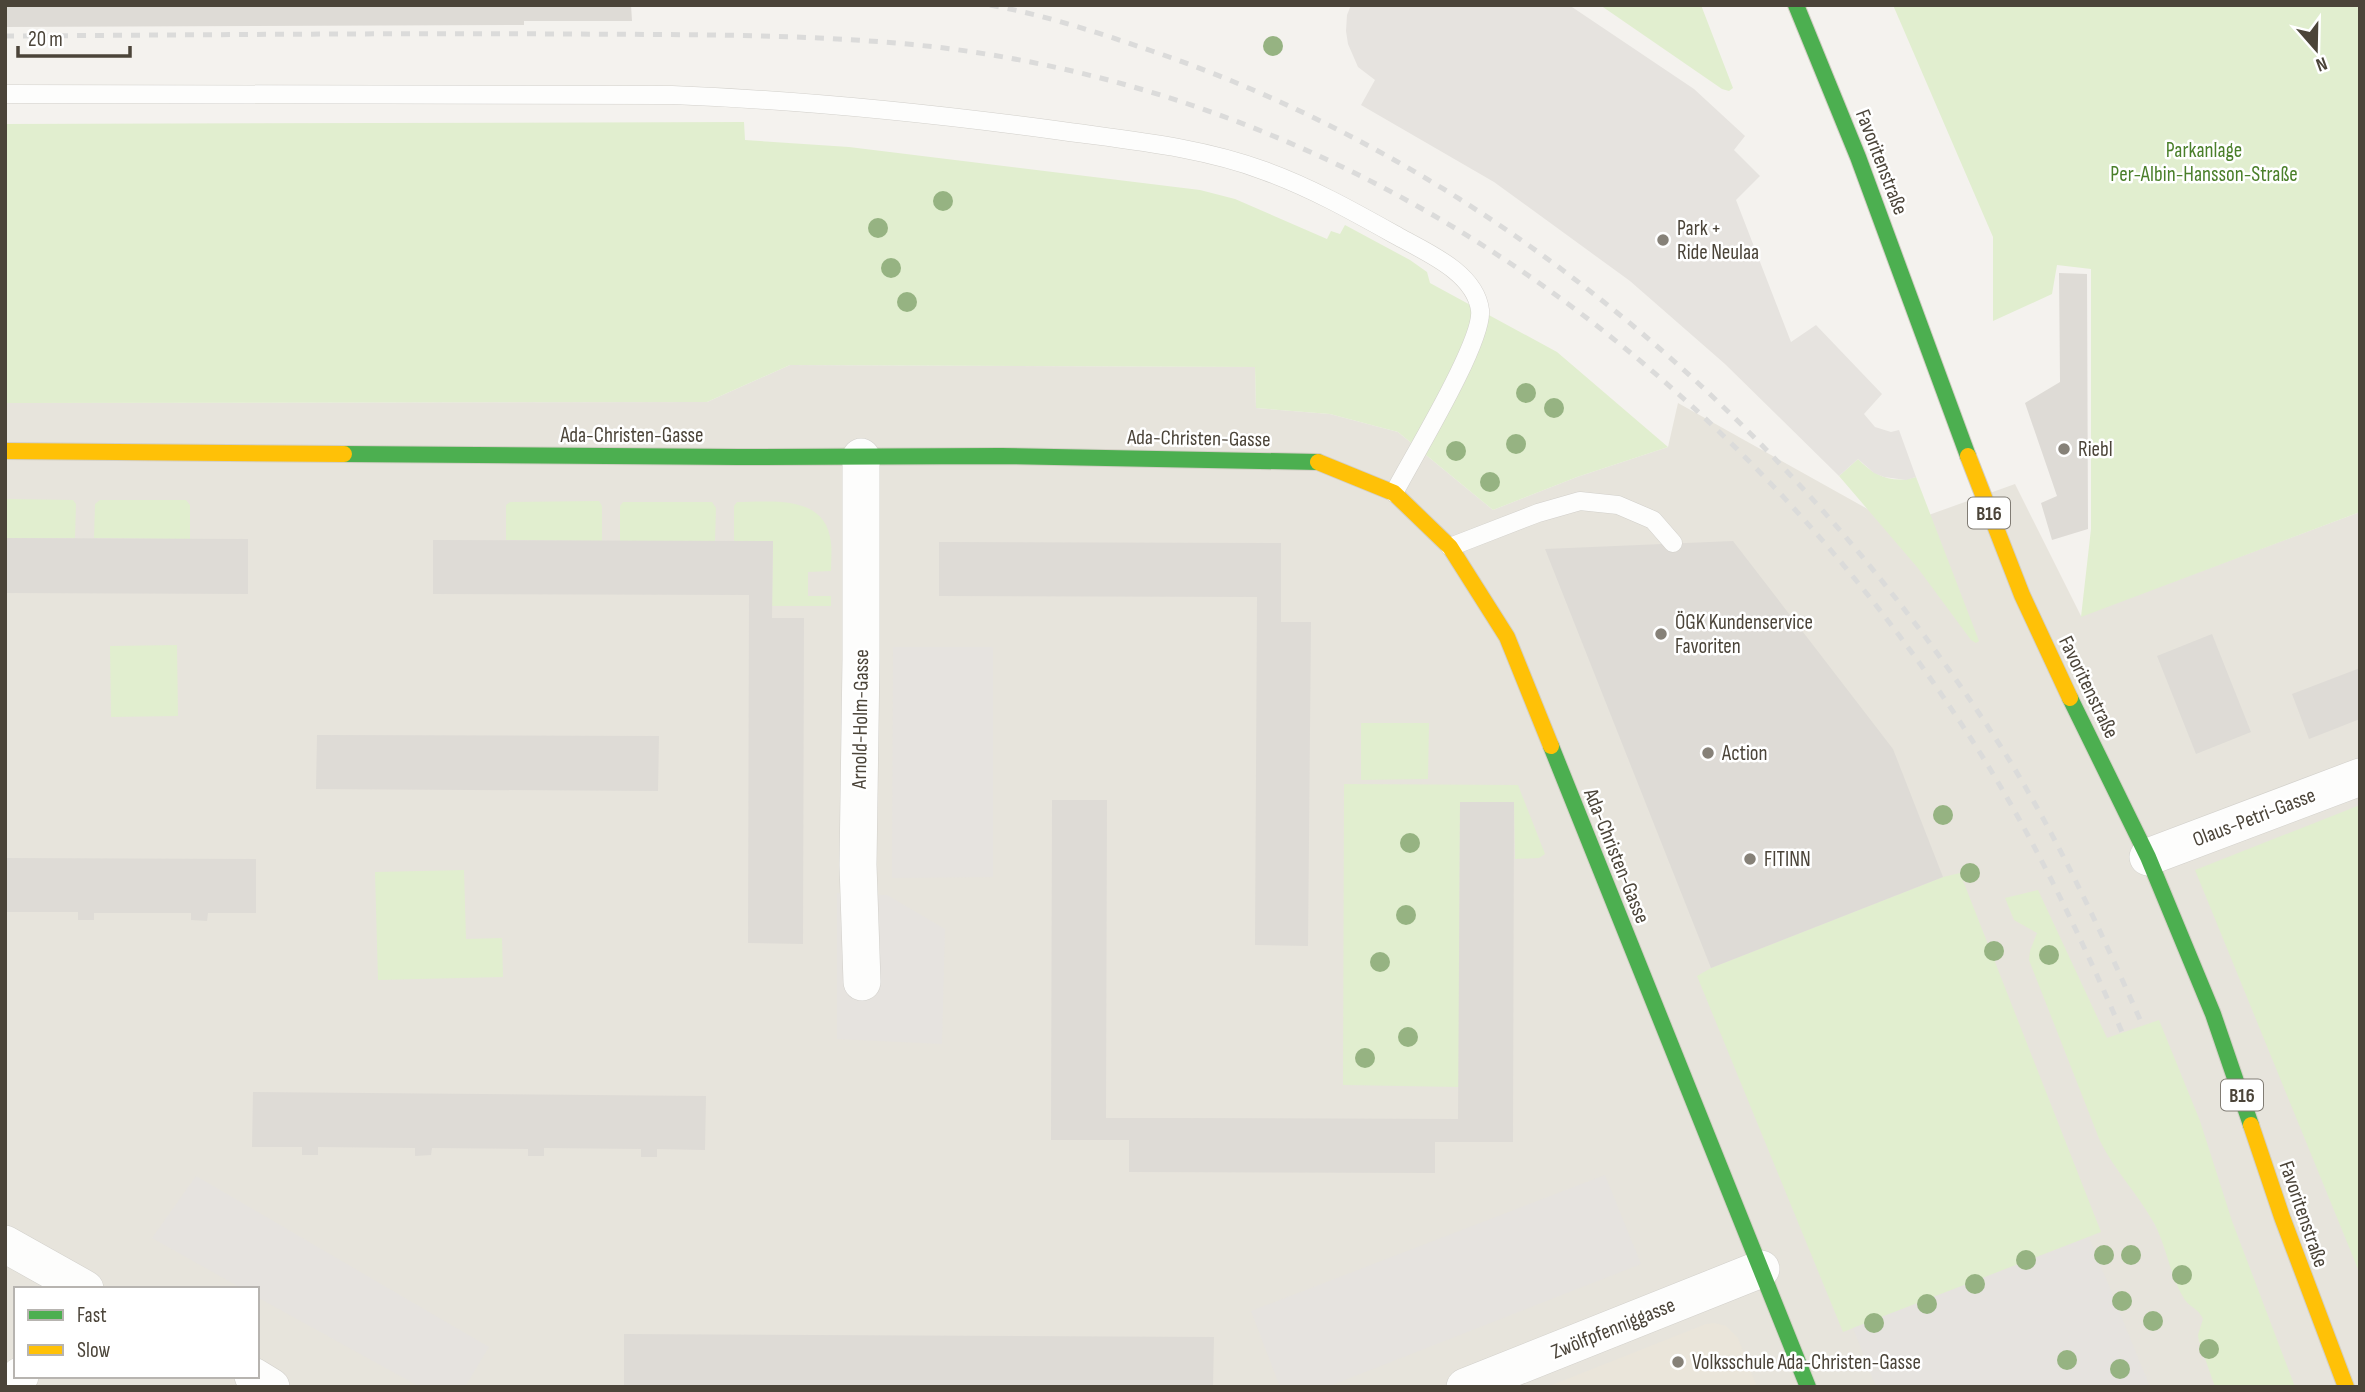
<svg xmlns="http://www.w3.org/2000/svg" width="2365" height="1392" font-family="'Sofia Sans Condensed',sans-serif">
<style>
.residential{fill:#e7e4dc;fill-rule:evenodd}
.education{fill:#eae5da}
.green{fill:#e1eecf}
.parking{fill:#e6e3df}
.building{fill:#dedbd6}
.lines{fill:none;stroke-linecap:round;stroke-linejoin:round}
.lane-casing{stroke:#d2d0cb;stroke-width:19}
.street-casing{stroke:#d2d0cb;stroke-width:38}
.fast-casing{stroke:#d3cfc5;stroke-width:18}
.slow-casing{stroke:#d3cfc5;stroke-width:18}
.lane{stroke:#fdfdfc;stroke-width:18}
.street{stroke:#fdfdfc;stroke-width:37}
.fast{stroke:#4caf50;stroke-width:16}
.slow{stroke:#ffc107;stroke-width:16}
.rail{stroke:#dbdbda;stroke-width:5;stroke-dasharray:9 9;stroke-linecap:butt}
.tree{fill:#96b382}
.poi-dot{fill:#868178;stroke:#fff;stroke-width:2.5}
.labels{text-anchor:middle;stroke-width:5;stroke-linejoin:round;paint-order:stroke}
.shield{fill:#fff;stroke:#817c74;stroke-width:2}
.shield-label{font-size:19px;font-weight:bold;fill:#4b4439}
.park-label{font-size:21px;fill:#4a7f2a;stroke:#fff}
.street-label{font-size:21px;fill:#4b4439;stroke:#fff}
.poi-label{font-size:21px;fill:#4b4439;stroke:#fff;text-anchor:start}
</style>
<rect width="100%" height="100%" fill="#f4f2ee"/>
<path class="residential" d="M790 365 1255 367 1256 408 1330 414 1398 432 1493 510 1577 477 1668 447 1678 403 1898 526 2015 484 2081 616 2360 512V1387H5V403L707 402ZM16 1289H257V1376H16Z"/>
<path class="education" d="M1715 1323 1726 1326 1738 1338 1757 1387H1547L1706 1324Z"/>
<path class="green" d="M1600 5H1701L1733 88 1729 91 1722 89Z
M1893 5H2360V512L2081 617 2091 529V269L2057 265 2052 294 1993 321V237Z
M744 122 745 140 849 147 1200 190 1235 199 1327 239 1331 231 1340 234 1345 225 1410 260 1427 272 1430 283 1557 352 1668 447 1577 477 1493 510 1398 432 1330 414 1256 408 1255 367 790 365 707 402 5 403V124Z
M1858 459C1874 476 1893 484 1916 477L1979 641 1976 643 1971 640 1917 567 1839 476Z
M5 499 73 500 76 504 75 538H5Z
M100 500H186L190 505V539L94 538 95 504Z
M599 501 602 506V541L506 540V505L510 502Z
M623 502H712L716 508 715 541H620V506Z
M737 502C773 502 826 494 831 543 832 552 831 562 831 571L808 572V596H831V606H772L773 542 734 541V506Z
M177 645 178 716 111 717 110 646Z
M1361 723H1429L1428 779 1361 780Z
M1344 784 1518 785 1545 854 1539 858 1515 859 1514 802H1460L1459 1087 1343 1085Z
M2360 805V1274L2195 870Z
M464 870 466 939 502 938 503 977 378 980 375 872Z
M1960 873 2101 1232 1843 1332 1697 976 1711 968 1943 877Z
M2038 890 2107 1038 2159 1020 2200 1121 2232 1221 2295 1387H2215L2199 1341 2198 1335 2203 1319C2199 1309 2191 1308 2185 1300 2170 1277 2167 1247 2154 1223 2138 1194 2115 1171 2100 1141L2029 960 2030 951 2037 933 2014 920 2005 898Z"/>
<path class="parking" d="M1351 5H1569L1694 89 1745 136 1734 150 1760 176 1736 200 1791 342 1816 325 1882 394 1864 414 1875 427 1891 432 1899 430 1916 477 1906 480 1884 477 1874 473 1858 459 1839 476 1725 364 1630 281 1494 182 1361 105 1375 80 1358 67 1348 44 1346 31 1347 15Z
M893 647H993V877L892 878Z
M837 893 887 895 945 929 942 1044 837 1039Z
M1605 1175 1641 1264 1327 1387H1280L1251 1311Z
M196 1176 489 1347 465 1387H420L257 1297V1289H243L152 1238Z
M2089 1237 2150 1387H1876L1853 1328Z"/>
<path class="building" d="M5 5H631L632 21H524V25L5 27Z
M2059 273 2087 274 2088 529 2052 540 2041 503 2057 496 2025 403 2060 382Z
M5 538 248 539V594L5 593Z
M433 540 773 541 772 618H804L803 944 748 943 749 595 433 594Z
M1733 541 1893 749 1943 877 1711 968 1545 549Z
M939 542 1281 543V622H1311L1308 946 1255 945 1257 597 939 596Z
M2212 634 2251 732 2196 754 2157 656Z
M2360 668V719L2309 739 2292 694Z
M317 735 659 736 658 791 316 789Z
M1052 800H1107L1106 1118H1178L1458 1119 1460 802H1514L1513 1142H1435V1173L1129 1172V1140H1051Z
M5 858 256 859V913H208L207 921 191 920V913H94V920H78V912H5Z
M253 1092 706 1096 705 1150 657 1149V1157H641V1149L544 1148V1156H528V1149L432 1148 431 1155 415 1156V1148L318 1147V1155H302V1147H252Z
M624 1334 1214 1337 1213 1387H624Z"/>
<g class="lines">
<g class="lane-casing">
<path id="lane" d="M5 94 672 95C800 100 928 113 1055 130 1125 140 1198 146 1265 171 1312 188 1356 213 1399 237 1428 253 1475 273 1480 310 1484 341 1411 460 1394 493
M1450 547 1538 513 1580 501 1618 505 1653 520 1673 543"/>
</g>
<g class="street-casing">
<path id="street" d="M861 457V659L858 865 862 982
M2148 857 2360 777
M5 1244 85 1289
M253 1376 271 1387
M14 1387 20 1376
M1465 1387 1761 1269"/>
</g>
<g class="fast-casing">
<path id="fast" d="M1796 5 1858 157 1968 456
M344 454 737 457 1001 456 1318 462
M2070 698 2148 857 2213 1014 2251 1125
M1551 746 1808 1387"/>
</g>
<g class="slow-casing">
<path id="slow" d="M5 451 344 454
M1968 456 2022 595 2070 698
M1318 462 1394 493 1450 547 1507 637 1551 746
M2251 1125 2282 1217 2346 1387"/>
</g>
<use href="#lane" class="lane"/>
<use href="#street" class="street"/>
<use href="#fast" class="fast"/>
<use href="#slow" class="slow"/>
<path class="rail" d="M990 5C1045 15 1099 33 1152 51 1504 171 1796 430 1996 739 2054 829 2099 927 2142 1024
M5 36C193 35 381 33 569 34 696 35 825 33 952 49 1386 107 1746 385 1977 748 2034 838 2080 935 2122 1032"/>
</g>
<g class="tree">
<circle cx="1273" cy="46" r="10"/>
<circle cx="943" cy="201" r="10"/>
<circle cx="878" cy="228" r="10"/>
<circle cx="891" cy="268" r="10"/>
<circle cx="907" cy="302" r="10"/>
<circle cx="1526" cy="393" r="10"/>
<circle cx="1554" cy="408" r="10"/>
<circle cx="1516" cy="444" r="10"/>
<circle cx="1456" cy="451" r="10"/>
<circle cx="1490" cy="482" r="10"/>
<circle cx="1943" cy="815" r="10"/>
<circle cx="1410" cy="843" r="10"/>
<circle cx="1970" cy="873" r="10"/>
<circle cx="1406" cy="915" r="10"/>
<circle cx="1994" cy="951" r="10"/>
<circle cx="2049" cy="955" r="10"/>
<circle cx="1380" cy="962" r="10"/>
<circle cx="1408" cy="1037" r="10"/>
<circle cx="1365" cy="1058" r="10"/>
<circle cx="2104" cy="1255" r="10"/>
<circle cx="2131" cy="1255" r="10"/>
<circle cx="2026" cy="1260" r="10"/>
<circle cx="2182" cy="1275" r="10"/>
<circle cx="1975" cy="1284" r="10"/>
<circle cx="2122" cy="1301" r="10"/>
<circle cx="1927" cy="1304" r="10"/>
<circle cx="2153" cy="1321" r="10"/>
<circle cx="1874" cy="1323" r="10"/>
<circle cx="2209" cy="1349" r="10"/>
<circle cx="2067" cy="1360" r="10"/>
<circle cx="2120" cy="1369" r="10"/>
</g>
<g class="poi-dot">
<circle cx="1663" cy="240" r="7"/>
<circle cx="2064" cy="449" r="7"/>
<circle cx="1661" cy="634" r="7"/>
<circle cx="1708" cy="753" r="7"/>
<circle cx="1750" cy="859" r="7"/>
<circle cx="1678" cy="1362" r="7"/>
</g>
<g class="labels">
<g class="shield">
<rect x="1968" y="497.5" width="42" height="31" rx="5"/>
<rect x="2221" y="1079.5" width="42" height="31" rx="5"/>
</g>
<g class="shield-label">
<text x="1989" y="520">B16</text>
<text x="2242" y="1102">B16</text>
</g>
<g class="park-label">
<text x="2204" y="157">Parkanlage<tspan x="2204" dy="24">Per-Albin-Hansson-Straße</tspan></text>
</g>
<g class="street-label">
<text transform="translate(1882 162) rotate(69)" y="7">Favoritenstraße</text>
<text x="632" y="442">Ada-Christen-Gasse</text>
<text transform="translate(1199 438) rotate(1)" y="7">Ada-Christen-Gasse</text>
<text transform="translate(2089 687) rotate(64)" y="7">Favoritenstraße</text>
<text transform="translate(860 719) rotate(-89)" y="7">Arnold-Holm-Gasse</text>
<text transform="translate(2254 817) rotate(-21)" y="7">Olaus-Petri-Gasse</text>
<text transform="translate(1617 856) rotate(68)" y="7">Ada-Christen-Gasse</text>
<text transform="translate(2304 1214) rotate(71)" y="7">Favoritenstraße</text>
<text transform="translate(1613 1328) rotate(-22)" y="7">Zwölfpfenniggasse</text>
</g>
<g class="poi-label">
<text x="1677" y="235">Park +<tspan x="1677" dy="24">Ride Neulaa</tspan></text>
<text x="2078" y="456">Riebl</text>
<text x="1675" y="629">ÖGK Kundenservice<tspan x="1675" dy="24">Favoriten</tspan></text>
<text x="1722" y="760">Action</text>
<text x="1764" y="866">FITINN</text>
<text x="1692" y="1369">Volksschule Ada-Christen-Gasse</text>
</g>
</g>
<rect width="2365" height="1392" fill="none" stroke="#4b4439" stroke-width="14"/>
<rect x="14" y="1287" width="245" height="91" fill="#ffffff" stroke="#b7b4b0" stroke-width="2"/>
<rect x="28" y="1310" width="35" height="10" fill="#4caf50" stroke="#b7b4b0" stroke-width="2"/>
<text x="77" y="1322" font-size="21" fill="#4b4439">Fast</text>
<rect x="28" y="1345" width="35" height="10" fill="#ffc107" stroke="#b7b4b0" stroke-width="2"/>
<text x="77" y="1357" font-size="21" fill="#4b4439">Slow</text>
<g transform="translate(2316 49) rotate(160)" stroke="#ffffff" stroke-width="5" paint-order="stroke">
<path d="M0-5L12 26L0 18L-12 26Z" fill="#4b4439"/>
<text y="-10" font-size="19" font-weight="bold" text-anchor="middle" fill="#4b4439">N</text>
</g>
<path d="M18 46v10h112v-10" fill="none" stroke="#4b4439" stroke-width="3.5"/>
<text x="28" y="46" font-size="21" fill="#4b4439" stroke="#ffffff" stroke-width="5" paint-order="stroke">20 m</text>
</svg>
